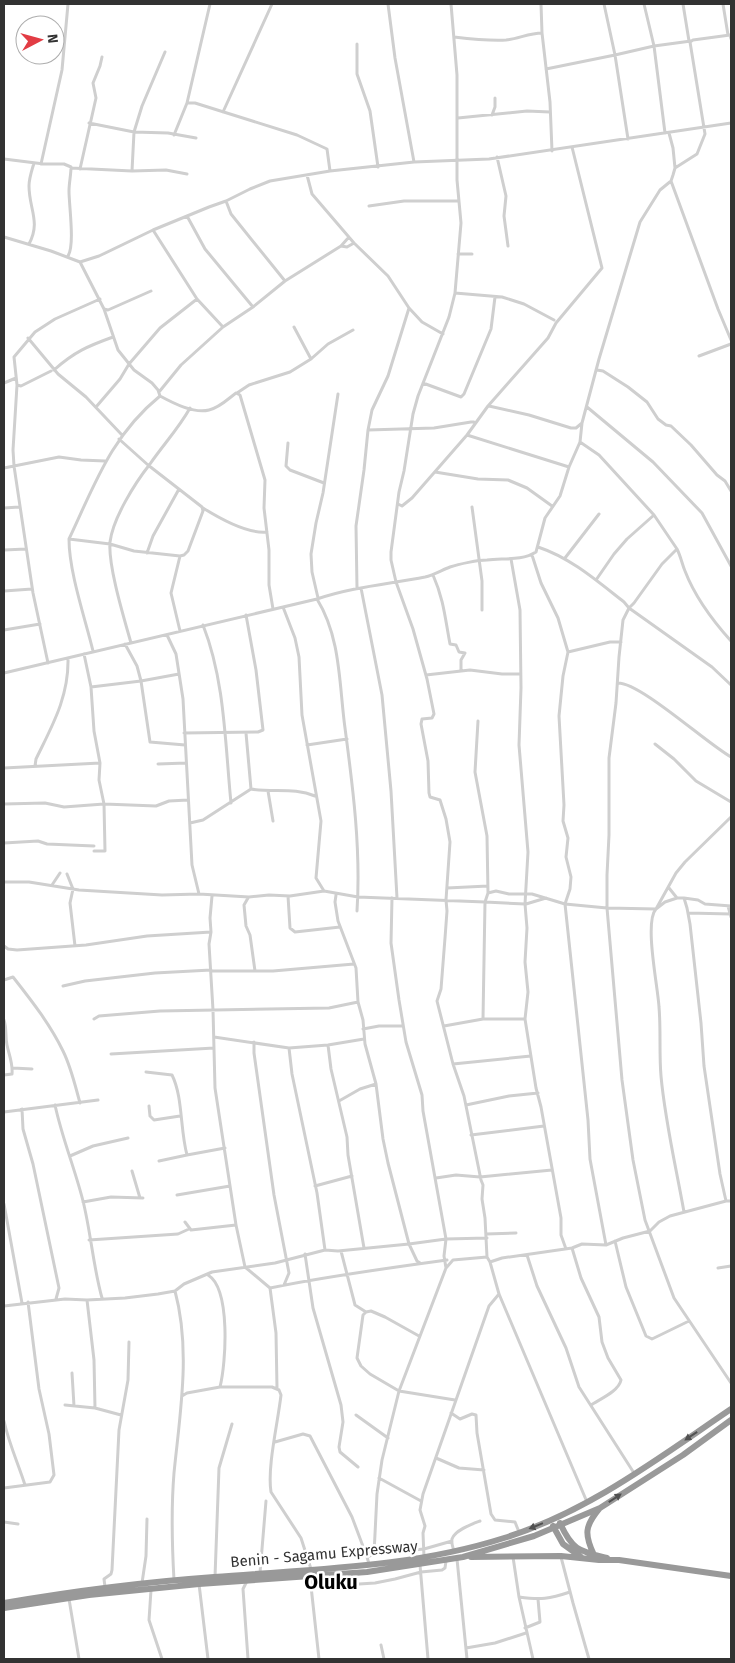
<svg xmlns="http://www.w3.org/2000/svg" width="735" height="1663" font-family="'Fira Sans',sans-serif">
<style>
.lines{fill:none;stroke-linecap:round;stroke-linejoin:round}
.street{stroke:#cfcfcf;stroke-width:3}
.highway{stroke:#999;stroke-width:6}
.oneway{fill:#515151}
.labels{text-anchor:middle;stroke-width:5;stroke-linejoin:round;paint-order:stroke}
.street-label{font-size:15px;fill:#323232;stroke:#fff}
.district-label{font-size:20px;font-weight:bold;fill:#000;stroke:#fff}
</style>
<rect width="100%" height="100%" fill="#fff"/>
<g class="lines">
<path class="street" d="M388 4 395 58 414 162
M451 4 457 75V180L461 223 455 293 449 317 418 396 413 414 404 471 399 492 391 552V560L396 582 413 629 427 679 434 714 432 718 422 719 421 724 428 761 429 793 430 797 440 800 446 819 450 842 446 900 447 911 445 938 441 989 437 1001 453 1064 464 1096 481 1180 483 1185 482 1199 485 1218 487 1257 490 1262 499 1294 587 1502
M541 4 542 33
M604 4 615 55 628 139
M644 4 654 46 665 133
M683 4 689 41
M723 4 728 35
M454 37C471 39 489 41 506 40 518 39 529 33 542 33L550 102 552 151
M357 44V74L370 111 378 167
M546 69 615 55 654 46 691 41
M187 103H195L297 135 327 149 330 171
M223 112 272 4
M492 115 495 107V98
M458 118 527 111 550 112
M89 123 134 132 168 133 196 138
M174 135 187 103 210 4
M497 157 506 196 504 216 508 246
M4 159 44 164H64L71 167C71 175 69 183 69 191 69 206 75 245 68 256
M41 164 62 70 68 4
M71 168 132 171 166 170 187 174
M675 168 697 154 705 134 690 42 693 40 730 35 731 39
M80 169 96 98 93 83 100 66 102 57
M132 171 134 132 142 106 165 52
M307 175 312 194 354 243 388 276 409 308 422 322 443 334
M671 181 718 309 731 340
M226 201 231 214 285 281
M369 206 404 201H459
M187 216 205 249 253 307
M153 230 197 299 223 327
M4 237 51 251 80 262 104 309 118 350 134 370 152 383 158 390 160 396C111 436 95 484 69 539 69 572 85 618 93 651
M29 244C41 222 29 209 29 186 29 178 32 170 34 163
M341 246 347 247 354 243
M458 254H472
M80 262 99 256 153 230 209 207 226 201 250 189 270 181 330 171 414 162 489 159 731 123
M455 293 502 297 524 304 554 320
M100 299 55 319 35 332 14 357 17 385 13 450 14 466 59 457 81 460 105 461
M104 309 108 310 151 291
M294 327 311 359
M28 338 58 374 86 397 122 435
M699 356 731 344
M54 370C74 352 88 346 113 337
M597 370 603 371 628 387 647 402 658 419 666 425 671 426 691 445 717 475 725 481 731 491
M4 383 16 378
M423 383 461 397 464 394 491 329 495 297
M17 385 21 386 51 371
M159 392 181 365 223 327 253 307 285 281 341 246 349 237
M237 393 249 385 290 372 311 359 328 344 353 330
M160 396C173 403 194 414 209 410 219 408 228 399 236 393L240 395 265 480 264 508 269 550V585L273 609
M489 406 529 415 571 428H576L582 423
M96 407 120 379 129 364 160 328 197 299
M587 407 653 462 702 513 731 566
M368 430 434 428 471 422H474
M467 435 569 467
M580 442 599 455 654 515 677 549 662 564 634 603 629 608 712 667 731 685
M288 443 286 466 290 470 324 483
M4 468 14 466 33 593 48 663
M435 472 478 479 508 480 527 488 552 506
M398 504 402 506 412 498 467 435 488 406 548 338 556 323 602 268 572 147
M472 507 482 581V610
M4 508 19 507
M203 508C219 518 248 534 267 532
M69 539 110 544 134 551 180 556 184 555 188 551 203 511 202 507 148 465 119 439
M538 547C571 558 597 581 624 602L629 608 623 620 619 657 616 703 609 758V835L607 875V908L622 1080 633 1160 645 1220 674 1298 731 1383
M677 549C681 557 682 564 685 571 695 597 713 621 731 641
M4 550 26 549
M147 553 153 536 179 489
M532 555 541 583 558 618 568 652 563 676 559 716 564 805 563 821 568 838 566 857 571 877 570 889 565 904 588 1120 590 1159 606 1245
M180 556 171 593 180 631
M565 558 599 514
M511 559 520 610 521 688 519 745 528 852 525 904 527 928 525 962 528 992 525 1019 536 1088 541 1107 561 1218V1235L566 1249
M433 575C444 600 445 618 450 644L456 645 459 652 465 653 461 660V670
M596 580 614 554 627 539 654 515
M357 588 356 526 364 470 368 430 372 410 388 376 409 308
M361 588 382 695 391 791 397 898
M4 591 32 589
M318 598 312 572 311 554 316 523 323 493 338 394
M317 599C341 638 339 684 345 728 353 788 361 850 357 911
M283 607 295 638 299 657 302 715 321 821 316 878 324 891
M203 625C225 681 225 743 231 803
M4 630 40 624
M167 635 176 654 183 699 192 865 199 894
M131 643C124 618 108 566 110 542 113 518 135 483 150 464 163 445 179 428 190 408
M125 644 137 666 141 681 179 674
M568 652 610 642H621
M84 654 91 687 94 731 100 763 99 780 104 804 105 851H94
M4 673 317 599C352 587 389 584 425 577 434 575 442 570 450 567 459 564 478 560 487 560 503 558 522 561 536 552L545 518 560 496 569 467 580 442 582 423 599 359 640 222 660 190 671 181 673 175 675 168 673 148 669 133
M426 675 470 670 502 674H520
M618 683C641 683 706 743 731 757
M91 687 141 681 150 742 185 745
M478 721 475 772 487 836 488 893
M184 733 258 732 263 730 256 670 246 615
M246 733 251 789
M655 744 674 759 696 781 731 802
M307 745 347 739
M158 764 186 763
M35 766 36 759C52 726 69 697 68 658
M4 768 100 763
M268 791 273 821
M4 804 45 803 64 807 104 804 156 806 169 801 188 800
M190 823 203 820 251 789C273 793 294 787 315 796
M4 843 38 841 47 844 94 846
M67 874 73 889 70 903 75 946
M4 882H29L79 890 162 895 199 894 249 897 269 895 290 896 324 891 358 897 485 902 488 893 496 891 509 894H532L565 904 607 908 656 909 665 902 677 898H684L698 900 705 904 731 906
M52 885 60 873
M447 888 488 886
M669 888 677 898
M336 895 335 902 338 921 356 968 358 1002 363 1020 365 1044 376 1084 383 1139 388 1163 409 1244 417 1261 420 1263
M212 896 210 918 211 932 209 944 213 1010 215 1088 236 1225 245 1267 270 1288 276 1333 277 1388
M288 896 290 928 295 932 340 927
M248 898 244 905 246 926 250 935 255 971
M392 898 391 943 399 1000 406 1042 422 1095 423 1111 446 1239 444 1256 446 1268
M684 898 687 908 690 924 701 1023 704 1066 720 1174 726 1201
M526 904 546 898
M728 906 731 917
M688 913 731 914
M4 946 8 949 17 950 86 945 147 936 211 932
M211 971H273L354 964
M4 980 13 977C31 1000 50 1024 63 1051 71 1067 75 1085 80 1103
M63 986 85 981 155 973 211 970
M94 1019 99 1016 160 1011 329 1008 358 1002
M483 1019 485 902 525 904
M4 1020C7 1029 5 1036 7 1045 9 1055 13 1063 12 1074L4 1075
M444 1026 483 1019H525
M363 1029 379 1026H403
M214 1037 289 1048 328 1045 364 1039
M254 1042V1053L274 1195 289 1273 284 1285
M328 1045 331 1069 347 1137 348 1155 364 1248
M289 1048 292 1074 317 1193 325 1250
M111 1054 214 1048
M453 1064 531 1056
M13 1068 32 1069
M146 1072 172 1075C183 1097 180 1130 187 1155L225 1148
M339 1101 360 1089 376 1084
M55 1105C62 1138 75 1169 83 1201 91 1233 93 1266 102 1298
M466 1105 509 1096 538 1093
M149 1106 150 1116 154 1120 180 1116
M22 1109 23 1129 33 1164 59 1288 56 1299
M4 1112 98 1100
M471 1135 544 1126
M70 1156 93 1146 128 1138
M159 1161 187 1155
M132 1171 140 1198
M436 1178 456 1175 480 1177 552 1170
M315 1186 352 1176
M177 1195 230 1186
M83 1202 111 1197 143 1198
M4 1204 22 1303
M684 1212C676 1167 665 1121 661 1076 659 1053 661 1030 659 1007 658 987 644 922 656 909L676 873 685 862 731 817
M185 1222 191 1230 236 1225
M486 1234 516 1233
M89 1240 178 1234 189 1229
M615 1241 626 1287 646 1336 652 1339 689 1321
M572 1248 581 1278 599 1317 602 1342 608 1358 621 1380C619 1391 600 1399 591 1405
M341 1251 355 1305 366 1312 371 1311 385 1317 419 1336
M305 1254 313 1308 341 1405 343 1422 339 1447 340 1452 358 1467
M527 1255 537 1286 566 1348 579 1387 634 1473
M490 1262 502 1258 572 1248 582 1244 606 1245 623 1238 650 1231 659 1222 670 1216 726 1201H731
M718 1268 731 1266
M208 1275C231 1289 226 1363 220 1387
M270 1288C328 1276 388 1268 447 1260
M87 1300 94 1360 95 1408
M4 1306 65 1299 87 1300 125 1298 158 1294 175 1291 184 1284 212 1272 275 1263 325 1250 338 1251 409 1244 446 1239 487 1238
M366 1312 363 1315 357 1358 361 1366 370 1374 399 1391 455 1400
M72 1373 74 1406
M182 1396 187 1393 220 1387H272L279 1390 281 1395C278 1422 267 1467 271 1492L301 1538 311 1569
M65 1405 95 1408 121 1415
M451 1413 460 1419 472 1414 476 1415 477 1433 491 1514 495 1520 515 1522 519 1532
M356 1415 388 1438
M4 1421C9 1444 18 1463 25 1485
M275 1442 303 1434 310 1436 352 1517 367 1557
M436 1458 459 1468 484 1470
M379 1478 421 1501
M4 1488 50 1482 54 1475 49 1434 39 1389 28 1302
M4 1522 18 1524
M454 1551C453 1548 451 1543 452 1539 455 1530 472 1524 480 1521
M374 1554 424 1549 452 1541
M424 1557 423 1533 425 1526 420 1510 423 1494 489 1306 499 1294
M513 1557 519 1597 533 1659
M561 1557 573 1603 589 1659
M457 1559 467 1659
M369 1564 367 1557 374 1554 377 1494 382 1460 399 1391 446 1268 453 1260 487 1257
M420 1565 428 1659
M260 1573 266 1501
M215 1577 219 1468 232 1424
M310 1577 319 1659
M174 1580C172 1545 171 1509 174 1473 180 1413 191 1350 175 1291
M247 1581 243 1589 248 1659
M142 1583 146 1556 147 1519
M199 1584 208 1659
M105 1587 104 1579 111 1574 112 1570 119 1430 128 1380 129 1342
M311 1587 375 1583 395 1579 421 1572 442 1570 445 1568 446 1561
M151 1590 149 1620 162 1659
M519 1597C541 1600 549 1599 570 1592
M69 1599 79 1659
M525 1628 540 1622 538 1599
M381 1645 384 1659
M466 1648 495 1643 526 1633"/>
<path class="highway" d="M560 1523C572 1550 579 1551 607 1558
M553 1526 563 1544 581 1557
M594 1555C584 1534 585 1526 599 1509
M471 1557 561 1556 599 1560H619L731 1576
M4 1603C74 1591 144 1582 214 1577 312 1569 410 1568 504 1538 588 1512 660 1457 731 1409
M4 1608 89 1595 199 1584 367 1572 463 1557 534 1536 600 1508 683 1455 731 1420"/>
</g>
<defs><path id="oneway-solid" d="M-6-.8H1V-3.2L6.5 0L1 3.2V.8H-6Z" transform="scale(1.25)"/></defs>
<g class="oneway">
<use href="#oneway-solid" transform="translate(691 1436) rotate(146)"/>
<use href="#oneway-solid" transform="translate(615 1498) rotate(-33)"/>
<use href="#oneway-solid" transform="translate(536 1526) rotate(158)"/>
</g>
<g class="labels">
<g class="street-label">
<text transform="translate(324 1554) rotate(-5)" y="5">Benin - Sagamu Expressway</text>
</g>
<g class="district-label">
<text x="331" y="1589">Oluku</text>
</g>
</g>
<rect width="735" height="1663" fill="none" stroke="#323232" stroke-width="10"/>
<g transform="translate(40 40) rotate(84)"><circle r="24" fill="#ffffff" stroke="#adadad"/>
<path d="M0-4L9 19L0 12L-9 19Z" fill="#e23c44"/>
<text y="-8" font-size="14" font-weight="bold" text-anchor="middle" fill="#323232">N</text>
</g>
</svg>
